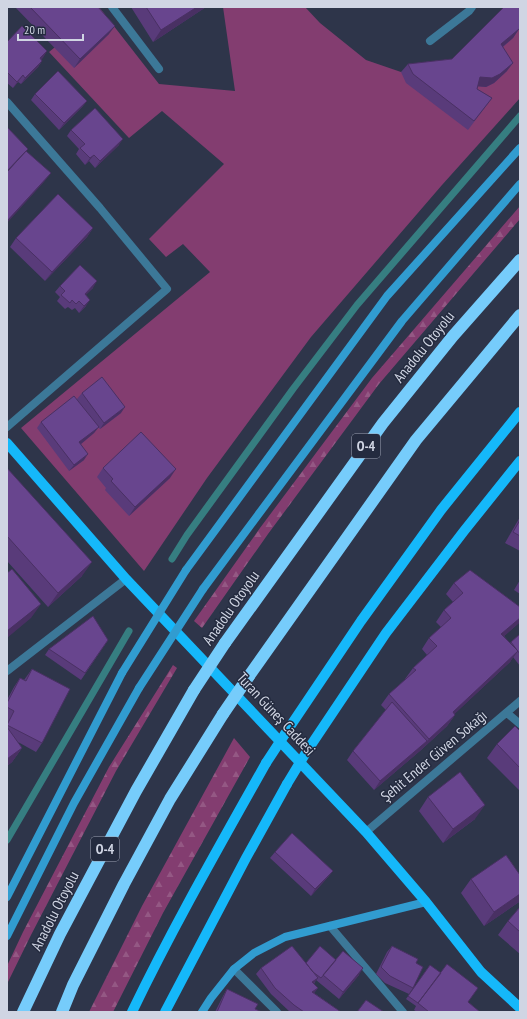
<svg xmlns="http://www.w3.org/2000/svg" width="527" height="1019" font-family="'PT Sans Narrow',sans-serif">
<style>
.green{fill:#833d70}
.forest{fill:url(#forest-firs)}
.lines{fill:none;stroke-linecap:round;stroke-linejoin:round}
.stream{stroke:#367e81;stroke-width:7}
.lane{stroke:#3c7898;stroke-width:8}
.street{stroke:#3c7898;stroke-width:8}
.secondary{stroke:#319cd0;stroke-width:8}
.primary{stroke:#15b8fa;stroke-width:10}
.highway{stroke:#76ccfb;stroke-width:12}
.secondary-bridge{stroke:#319cd0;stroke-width:8}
.primary-bridge{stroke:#15b8fa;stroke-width:10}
.highway-bridge{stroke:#76ccfb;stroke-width:12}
.wall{fill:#593b7a}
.shaded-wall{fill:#493063}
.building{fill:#68458e;stroke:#493063}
.labels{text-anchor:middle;stroke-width:3;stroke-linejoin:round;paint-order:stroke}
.shield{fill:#242b3f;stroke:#9ca2b2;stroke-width:1}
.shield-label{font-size:14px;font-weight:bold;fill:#d0d5e3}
.street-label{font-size:15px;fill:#d0d5e3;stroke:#242b3f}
</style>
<defs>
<pattern id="forest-firs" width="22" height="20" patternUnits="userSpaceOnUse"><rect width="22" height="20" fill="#833d70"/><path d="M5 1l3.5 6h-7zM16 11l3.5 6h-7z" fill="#945884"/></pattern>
</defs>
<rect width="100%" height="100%" fill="#2e354a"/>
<path class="green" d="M77 7H99L159 84 235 91 223 7H305L320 23 366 60 401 72 446 67 520 7V98L442 185 311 337 207 478 144 571 21 428 210 272 183 244 166 257 149 239 224 164 162 111 129 138 49 52 87 21Z"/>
<path class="forest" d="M520 206V219L379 384 268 534 202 628 194 621 260 528 372 378Z
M173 665 177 668 116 771 31 935 7 984V966L23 932 109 767Z
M234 738 250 757 163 913 113 1012H89L142 906Z"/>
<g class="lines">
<path class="stream" d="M172 559 187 535 293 389 357 305 520 116
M7 840 129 631"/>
<path class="lane" d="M112 7 159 69
M234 969 277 1012"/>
<path class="street" d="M430 41 469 11 472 7
M7 102 100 208 167 289 7 427
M7 671 126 579
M507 713 520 724
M366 832 520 701
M330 926 403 1012"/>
<path class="secondary" d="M186 570 387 296 520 148
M203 589 402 321 520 184
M7 897 122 673
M7 936 74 803 139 688
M202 1012 211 998 234 969 254 953 285 937 426 902"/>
<path class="primary" d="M7 443 126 579 366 832 426 902 481 972 520 1008
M285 734 361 621 441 510 520 412
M307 751 386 633 464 531 520 461
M132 1012C173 927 220 845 266 763
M165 1012 246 858 287 784"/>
<path class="highway" d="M225 643 383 423 453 336 520 260
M249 676 416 440 520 315
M23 1012 60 934 136 791 194 690
M62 1012 73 985 124 884 170 799 223 714"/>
<path class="secondary-bridge" d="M122 673 186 570
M139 688 203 589"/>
<path class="primary-bridge" d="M266 763 285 734
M287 784 307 751"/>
<path class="highway-bridge" d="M194 690 225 643
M223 714 249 676"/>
</g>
<path class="wall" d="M15 7H98L109 34 74 68Z
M131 7H206L153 42Z
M519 29 513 38 503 47 507 71 494 83 486 87 477 86V89L492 98 468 130 406 83 401 72 408 64 452 59Z
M7 42 47 51 41 59 42 61 38 67 21 84 18 82 13 88 7 83Z
M35 94 87 101 82 107 59 130 31 100Z
M71 130 119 145 95 168 89 161 85 165 76 154 79 149 67 136Z
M93 228 87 237 45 281 10 247 16 238Z
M60 286 93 288 85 295 86 306 79 313 75 308 72 310 68 307 65 309 57 301 60 297 55 292Z
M82 393 121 413 100 429 98 427 94 433 81 444 84 460 69 471 37 428 41 422 77 399Z
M7 468 82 576 48 607 7 561Z
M103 468 170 478 129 516 105 490 106 488 97 477Z
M520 517V551L505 543Z
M520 580V594L514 590Z
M454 583 520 607V622L504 636 510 643 520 634V666L513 657 510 662 454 714 455 715 447 726 421 750 374 790 347 760 353 751 386 710 381 705 389 694 406 679H405L413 668 427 655 422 649 429 638 441 627 436 622 444 610 453 602 446 594Z
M108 640 81 680 45 655 49 649Z
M32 669 42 743 36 752 18 742 22 748 12 762 7 766V722L8 720H7V700L14 687 20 678 24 680Z
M520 731V789L519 790 487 758 497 744Z
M428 797 475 819 443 843 419 811Z
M275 852 333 871 328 877 311 896 270 858Z
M471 879 519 902 484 926 461 893Z
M520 907V954L498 935 508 921Z
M392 946 416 963 413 988 409 994 385 983 376 974 387 952Z
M336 960 359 975 339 999 316 980 314 984 318 988 314 993 341 1012H290L271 994 256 974 261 968Z
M430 965 468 1002 480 1012H417L414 1010 416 1006 406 999Z
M227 989 255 1009 262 1012H215L223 996Z"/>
<path class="shaded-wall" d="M197 7H206L153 42 161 30Z
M115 26 109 34 74 68 80 59Z
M519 29 513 38 495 53 501 44Z
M47 51 43 58 35 65 40 58Z
M42 61 38 67 21 84 25 78Z
M513 63 507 71 494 83 486 87 474 86 480 77Z
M23 75 18 82 13 88 17 82Z
M87 101 82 107 59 130 64 123Z
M123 139 119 145 95 168 100 161Z
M94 155 89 161 85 165 90 158Z
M51 173 44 182 7 223V221Z
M93 228 87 237 45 281 52 272Z
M97 281 93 288 80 301 85 294Z
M90 300 86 306 79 313 84 306Z
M125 407 121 413 100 429 104 423Z
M99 427 94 433 75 449 79 442Z
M88 454 84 460 69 471 74 465Z
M176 469 170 478 129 516 135 507Z
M92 562 82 576 48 607 58 593Z
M41 604 31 618 7 638V631Z
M520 618V622L519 623 494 645 501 634Z
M518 651 510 662 445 723 453 712Z
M455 715 447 726 421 750 374 790 380 781 427 741 429 739Z
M22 748 12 762 7 766V759Z
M485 805 475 819 443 843 453 829Z
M333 871 328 877 311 896 315 889Z
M520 894V900L519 902 484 926 494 912Z
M363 968 359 975 339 999 343 992Z
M318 978 313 984 312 982Z
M318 988 313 994 312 992Z"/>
<path class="building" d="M30 7H98L115 26 80 59Z
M146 7H197L161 30Z
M504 7H518L520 9V28L519 29 501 44 513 63 500 74 492 78 480 77 477 89 492 98 474 121 413 74 408 64 452 59Z
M22 26 47 51 40 58 42 61 25 78 23 75 17 82 7 72V42Z
M58 71 87 101 64 123 35 94Z
M95 108 123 139 100 161 94 155 90 158 80 148 85 144 71 130Z
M7 127 28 149 7 171Z
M26 151 51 173 7 221V172Z
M58 194 93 228 52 272 16 238Z
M80 265 97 281 85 294 90 300 84 306 79 301 76 304 72 300 70 303 61 295 65 291 60 286Z
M102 377 125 407 104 423 82 393Z
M74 396 99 427 79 442 88 454 74 465 41 422Z
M141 432 176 469 135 507 111 481 113 479 103 468Z
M7 468 92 562 58 593 7 536Z
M520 520V536L513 532Z
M12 569 41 604 7 631V573Z
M470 570 520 607V618L501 634 518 651 453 712 455 715 429 739 389 694 416 670 413 668 437 646 429 638 451 618 444 610 463 593 454 583Z
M93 616 108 640 85 673 49 649Z
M520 634V654L511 642Z
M32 669 70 689 42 743 7 725 14 711 7 707V703L20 678 26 681Z
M392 702 427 741 380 781 353 751Z
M515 726 520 731V768L497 744Z
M7 727 22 748 7 759Z
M460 772 485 805 453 829 428 797Z
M292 833 333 871 315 889 275 852Z
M506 855 520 875V894L494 912 471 879Z
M520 907V932L508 921Z
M292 946 318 978 312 982 318 988 312 992 341 1012H304L294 1005 275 988 261 968Z
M320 946 336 960 321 978 313 972 306 963Z
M392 946 418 959 416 963 423 967 413 988 390 976 381 967Z
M343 951 363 968 343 992 323 975Z
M447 964 478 988 468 1002 480 1012H429L418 1003Z
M430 965 441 973 418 1003 408 996Z
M227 989 258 1004 255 1009 262 1012H217Z
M366 1000 384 1012H357Z"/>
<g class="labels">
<g class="shield">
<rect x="352" y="434" width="28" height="24" rx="3"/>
<rect x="91" y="837" width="28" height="24" rx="3"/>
</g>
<g class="shield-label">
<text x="366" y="451">O-4</text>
<text x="105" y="854">O-4</text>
</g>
<g class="street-label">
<text transform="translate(424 347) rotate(-51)" y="5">Anadolu Otoyolu</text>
<text transform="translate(231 608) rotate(-55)" y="5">Anadolu Otoyolu</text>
<text transform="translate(276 714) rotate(47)" y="5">Turan Güneş Caddesi</text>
<text transform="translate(434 756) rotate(-40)" y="5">Şehit Ender Güven Sokağı</text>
<text transform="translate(55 911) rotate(-63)" y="5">Anadolu Otoyolu</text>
</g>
</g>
<rect width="527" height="1019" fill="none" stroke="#d0d5e3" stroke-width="16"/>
<path d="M18 34v6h65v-6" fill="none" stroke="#d0d5e3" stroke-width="2"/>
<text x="24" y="34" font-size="12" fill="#d0d5e3" stroke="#242b3f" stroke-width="3" paint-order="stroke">20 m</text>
</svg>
